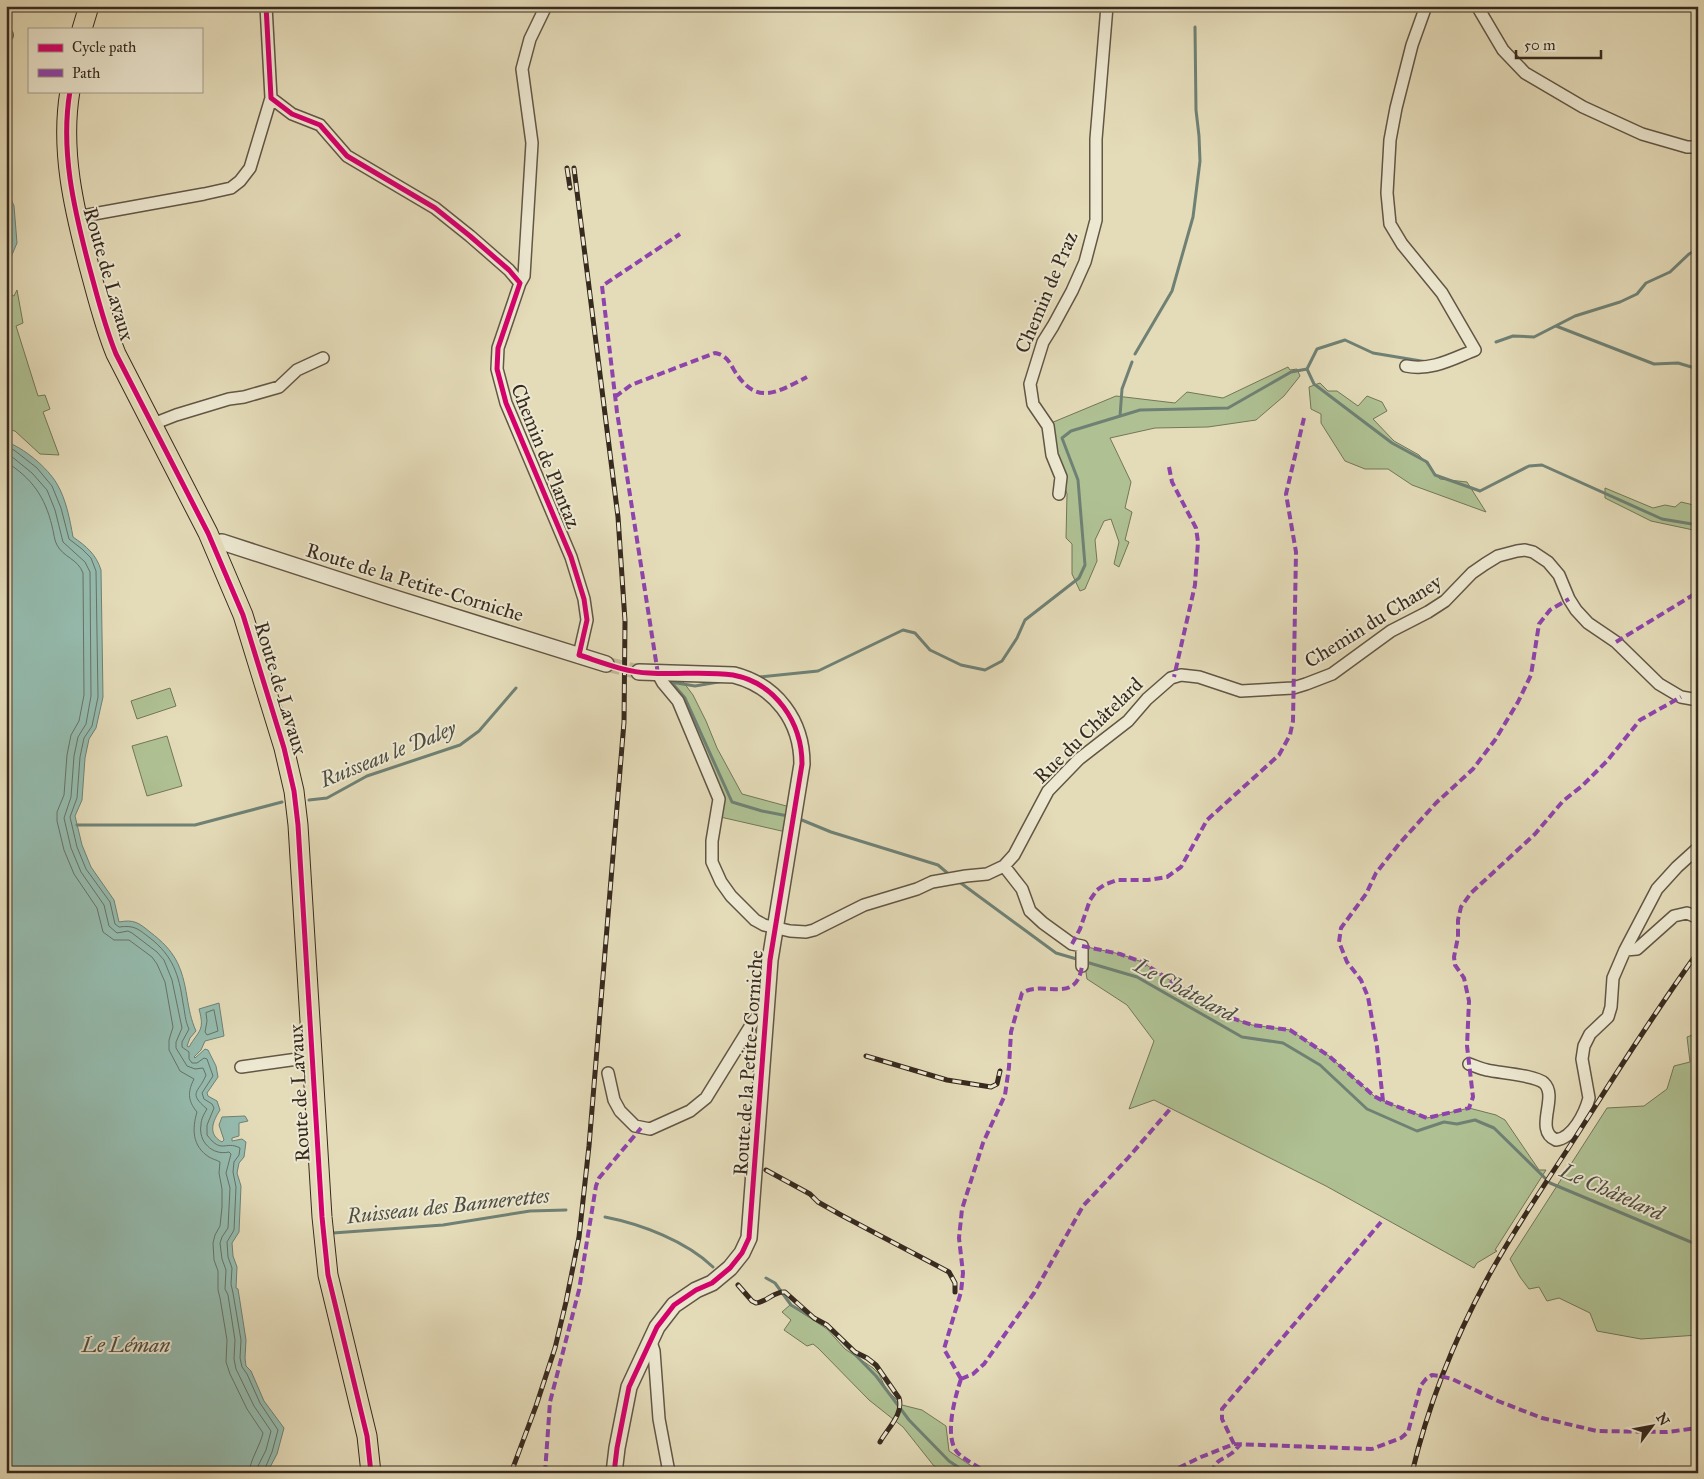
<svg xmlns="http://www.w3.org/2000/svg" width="1704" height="1479" font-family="'IM FELL Great Primer',serif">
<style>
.green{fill:#afc193;stroke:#737659}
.water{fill:#95bbae;stroke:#6f8175}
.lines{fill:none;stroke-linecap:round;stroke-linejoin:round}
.shore{stroke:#667266;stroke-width:1}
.stream{stroke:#6f8175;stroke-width:3}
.tertiary-tunnel{stroke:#c1b899;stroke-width:15;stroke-dasharray:15 8;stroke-linecap:butt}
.minor-casing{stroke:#625645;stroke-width:14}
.tertiary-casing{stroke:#625645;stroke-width:18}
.primary-casing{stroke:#372a1f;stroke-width:21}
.minor{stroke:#ede8d1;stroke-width:11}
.tertiary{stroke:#ede8d1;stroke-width:15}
.primary{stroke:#e4dbb8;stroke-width:19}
.rail-casing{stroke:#372a1f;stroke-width:5}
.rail{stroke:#ede8d1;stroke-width:3;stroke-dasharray:9;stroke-linecap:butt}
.quiet{stroke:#8e44ad;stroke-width:4;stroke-dasharray:8 4;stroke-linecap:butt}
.cycleway-casing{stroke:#ede8d1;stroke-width:8}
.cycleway{stroke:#d6006c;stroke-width:5}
.labels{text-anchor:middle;stroke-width:4;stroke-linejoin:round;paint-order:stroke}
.street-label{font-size:20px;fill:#372a1f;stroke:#ede8d1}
.water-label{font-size:21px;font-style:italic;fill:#4e4e43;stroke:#ede8d1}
</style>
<rect width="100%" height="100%" fill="#e4dbb8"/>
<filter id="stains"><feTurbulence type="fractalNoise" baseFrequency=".004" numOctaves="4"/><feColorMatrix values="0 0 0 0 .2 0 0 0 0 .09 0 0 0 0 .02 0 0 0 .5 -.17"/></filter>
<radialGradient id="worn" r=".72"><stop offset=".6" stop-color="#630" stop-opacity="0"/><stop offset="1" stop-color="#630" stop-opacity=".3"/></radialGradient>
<path class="green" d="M17 290 23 323 16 326 38 396 45 395 50 409 43 412 59 455 40 454 15 431 6 429V295L7 293 14 296Z
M1288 367 1290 370 1297 369 1300 376 1284 396 1256 420 1208 427 1155 428 1110 438 1131 482 1125 508 1132 512 1125 540 1129 542 1119 567 1114 564 1119 542 1111 519 1104 521 1095 540 1097 561 1085 589 1080 591 1072 574V544L1066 538 1067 494 1054 454 1051 423 1116 396 1175 403 1187 392 1223 398Z
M1320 383 1328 391H1337L1358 406 1367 396 1382 402 1387 411 1373 419 1394 441 1419 455 1440 479 1467 482 1486 512 1412 485 1388 469H1365L1345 461 1321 423V414L1311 409 1309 387Z
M1605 488 1653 508 1665 505 1675 507 1681 502 1698 506V531L1651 521 1605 498Z
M670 679H681L693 695 706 721 717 748 742 794 790 807 786 832 716 816 719 799 678 701 663 683Z
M170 688 176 706 137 719 131 701Z
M167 736 182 786 147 796 132 746Z
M1082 946 1120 954 1142 962 1223 1015 1252 1025 1290 1030 1329 1056 1374 1096 1383 1101 1427 1118 1469 1108 1496 1115 1505 1120 1539 1170H1546L1495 1250 1497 1251 1477 1263 1474 1268 1326 1186 1154 1100 1129 1109 1154 1041 1127 1005 1087 979Z
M1698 1033V1335L1641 1339 1597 1331 1590 1313 1559 1298 1547 1301 1539 1287 1529 1289 1520 1277 1510 1259 1607 1108 1644 1106 1667 1089 1674 1066 1690 1062 1687 1037Z
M790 1305 827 1329 845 1349 873 1368 879 1374 886 1389 902 1405 922 1410 946 1426 949 1451 982 1473H948L934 1466 903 1427 869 1400 818 1348 813 1344 807 1346 784 1330 791 1320 782 1312Z"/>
<path class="water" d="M6 187 14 206 17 243 6 269Z
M6 442C23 447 48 468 57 484 66 499 70 520 73 537 86 546 96 554 101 570L103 697 96 728 89 739 85 758 82 800 75 816 82 845 91 867 114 900 119 922C134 919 139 923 150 932 175 951 182 966 187 997 189 1009 191 1020 196 1031L190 1038 187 1046 189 1047C199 1030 205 1031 199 1009L219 1003 224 1036 205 1041 201 1050 194 1057 195 1058 205 1049 208 1050 216 1066 218 1077 207 1093 208 1096 217 1101 220 1110C213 1121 207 1134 222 1142L224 1140 219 1125 222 1117 245 1116 248 1121 239 1123V1136L232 1138V1141L242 1139 246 1142 244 1157 239 1163 237 1173 241 1186 239 1232 232 1243 233 1256 237 1267 236 1288 238 1289 246 1340 245 1358 246 1366 251 1371 264 1401 284 1428 277 1454 267 1473H6Z"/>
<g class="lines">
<path class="shore" d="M6 200 9 207 12 241 6 257
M6 447 14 450 37 468 52 486 61 508 69 539 82 549 91 558 96 571 98 697 92 726 84 738 80 757 77 798 70 817 77 847 86 869 110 902 115 924 119 927C135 925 138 929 150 938 173 956 179 975 183 1003 185 1012 185 1021 189 1029L182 1042V1047L189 1052V1059L192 1063H197L204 1058 207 1059 213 1076 202 1093 204 1099 212 1104 214 1108 207 1125V1135C222 1155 225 1140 240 1148L239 1155 234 1162 233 1172 236 1187 234 1230 227 1242 228 1257 232 1268 231 1284 233 1293 241 1340 240 1358 242 1367 247 1374 260 1403 278 1430 272 1452 263 1473
M6 454 11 456 32 473 47 490 55 510 63 542 85 562 90 572 91 696 86 724 78 737 74 756 71 797 64 818 71 848 81 872 104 905 109 926 117 933 128 931 132 933 157 952 164 960 172 980 182 1028 176 1042V1048L187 1066 195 1069 203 1068 206 1075C199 1093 187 1092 207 1109 204 1114 201 1119 201 1125 198 1141 212 1156 229 1152L231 1154 226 1173 230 1188 228 1228 222 1237 220 1243 222 1259 226 1270 225 1289 228 1295 235 1340 234 1359 236 1369 254 1406 271 1431 266 1450 258 1466 257 1473
M6 462C32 478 45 497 52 526 54 533 54 540 57 545 63 557 78 559 83 573L84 695 79 721 71 735 67 755 64 795 57 812V821L64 850 74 874 97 908 103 932 114 940H129L152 957 157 964 165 982 173 1027 169 1040V1050L180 1071 194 1079C188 1091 187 1100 197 1112 192 1129 192 1146 209 1157 212 1159 217 1160 220 1162L219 1173 222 1189V1207L220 1226 215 1235 213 1243 214 1260 218 1271V1290L220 1298 227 1340 226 1362 230 1374 247 1409 263 1433C260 1446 250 1460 249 1473
M214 1010 218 1031 207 1035 205 1032 207 1021 206 1013Z"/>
<path class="stream" d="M1556 326 1654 364 1678 363 1698 369
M1496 342 1513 336 1534 337 1575 316 1620 302 1637 294 1646 283 1670 272 1689 254 1698 249
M1135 354 1172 291 1193 217 1200 161 1199 136 1196 110 1195 27
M1307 369 1314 384 1392 443 1427 462 1435 475 1480 491 1529 466 1542 465 1662 519 1698 525
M1307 369 1317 349 1345 340 1373 353 1427 362
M1120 416 1122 389 1132 362
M759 677 818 671 903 630 915 633 930 650 961 665 985 670 1002 661 1017 638 1025 620 1079 578 1085 565 1078 480 1062 438 1071 431 1140 410 1228 408 1291 372 1307 369
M671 682 685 698 732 802 762 811 788 816
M671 682 695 686 724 681
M309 800 327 798 367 776 460 745 479 731 516 688
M797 818 831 832 938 865 951 876
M77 825H195L282 802
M958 881 1056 953 1080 960
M1086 962 1137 977 1242 1037 1283 1043 1320 1065 1367 1109 1417 1131 1444 1122 1457 1124 1475 1120 1494 1128 1550 1183 1698 1245
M605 1217C641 1224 686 1241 713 1267
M333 1233 443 1225 530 1211 566 1210
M766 1278 775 1283 791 1305 828 1327 876 1376 909 1420 949 1461 967 1473"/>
<path class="tertiary-tunnel" d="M606 664 639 672"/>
<g class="minor-casing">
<path id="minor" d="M266 6 271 98 292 114 320 125 347 156 435 208 470 236 509 270 520 283 498 348 497 369 506 403 571 557 584 599 587 620 579 655
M1477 6 1503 50 1525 73 1583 107 1642 134 1687 147H1698
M6 35H7
M77 217 204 194 231 188 240 181 250 168 271 98
M520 283 524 276 532 143 522 69 530 39 546 6
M1406 366C1432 371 1452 359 1475 350L1442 293 1402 244 1390 224 1387 193 1390 140 1396 108 1412 45 1426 6
M153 424 176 415 229 399 244 397 279 387 297 370 323 358
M1059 494 1061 477 1052 455 1048 426 1033 404 1030 384 1043 342 1053 326 1072 291 1085 262 1096 220V139L1107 6
M658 674 663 683 678 701 719 799 712 841V862L721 882 731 896 755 920 764 925 790 931 806 932 814 930 864 905 917 889 932 882 966 876 987 874 1004 866 1014 855 1048 791 1079 759 1128 721 1147 699 1171 678 1181 675 1199 677 1241 691 1293 688 1306 684 1332 674 1391 631 1428 612 1445 601 1472 573 1485 564 1498 556 1517 551 1525 550 1533 552 1548 562 1559 575 1569 599 1576 610 1588 623 1616 642 1659 684 1681 697 1698 700
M1004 866 1022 889 1030 911 1043 923 1072 944 1082 946V966
M1625 950 1637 949 1674 916 1687 913 1698 918
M1469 1064C1475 1066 1481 1069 1487 1070 1500 1073 1535 1075 1544 1083 1559 1097 1533 1130 1556 1140 1573 1138 1585 1113 1589 1098L1582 1059 1584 1046 1590 1034 1608 1017 1611 1007 1613 978 1625 950 1657 889 1677 867 1698 848
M241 1067 312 1057
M608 1073 614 1100 620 1111 635 1126 650 1129 690 1111 706 1098 753 1022 767 1006
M650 1339 654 1351 659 1419 668 1467"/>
</g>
<g class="tertiary-casing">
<path id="tertiary" d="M213 543 222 542 385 595 606 664
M614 1473 617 1448 629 1387 657 1327 674 1305 696 1290 712 1283 730 1268 742 1253 749 1238 770 960 802 764C802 721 776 686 734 675L639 672"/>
</g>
<g class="primary-casing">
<path id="primary" d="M82 29 89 6
M70 91C60 150 74 209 89 266 97 295 104 325 116 354L208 533 243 615 284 748 294 791 298 825 322 1217 328 1275 367 1436 371 1473"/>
</g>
<use href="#minor" class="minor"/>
<use href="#tertiary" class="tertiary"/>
<use href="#primary" class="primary"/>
<g class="rail-casing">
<path id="rail" d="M567 168 570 188
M866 1056 947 1080 991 1087 997 1084 1000 1071
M766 1170 810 1194 818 1202 841 1215 949 1272 955 1283V1292
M738 1285 752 1301 756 1303C767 1302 774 1291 785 1292L814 1318 827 1325 855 1352 867 1358 876 1365 899 1398C904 1414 887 1429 880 1442
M511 1473 536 1406 555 1348 566 1302 579 1237 589 1146 624 722 625 621 618 517 574 168
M1412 1473C1428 1405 1454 1340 1487 1279 1513 1231 1545 1184 1575 1138 1615 1075 1655 1012 1698 952"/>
</g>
<use href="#rail" class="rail"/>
<path class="quiet" d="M615 397 631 385 715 353C726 355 729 361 734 370 756 406 776 393 807 377
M1169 467 1172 482 1196 528 1198 542 1195 585 1174 677
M1616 642 1698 592
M658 674 617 412 602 286 680 234
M1072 944 1080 929 1090 900 1097 890 1104 885 1117 880H1148L1167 877 1181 867 1207 820 1279 755 1290 735 1293 721 1296 552 1286 494 1304 418
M1082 946 1120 954 1142 962 1223 1015 1252 1025 1290 1030 1329 1056 1374 1096 1383 1101 1427 1118 1469 1108 1473 1097 1467 1046 1469 1001 1464 978 1455 965 1454 957 1458 937V920L1461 907 1471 893 1535 834 1563 801 1582 786 1607 761 1640 720 1681 697
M1383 1101 1377 1047 1368 997 1361 980 1347 962 1339 942 1341 928 1366 894 1376 873 1399 844 1436 803 1473 769 1495 740 1518 702 1531 675 1539 624 1550 610 1569 599
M961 1379 944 1349 961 1292 963 1273 959 1238 962 1209 983 1143 1005 1095 1009 1067 1011 1032 1022 993C1044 979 1076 1006 1082 966
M961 1379 973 1374 984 1364 1034 1293 1083 1206 1128 1158 1171 1108
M961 1379C955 1397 944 1436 957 1452 963 1459 979 1467 987 1473
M1234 1444 1222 1419V1409L1381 1222
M668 1467V1473
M545 1473 550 1402 579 1290 596 1186 599 1178 641 1128
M1168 1473 1201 1457 1234 1444 1372 1449 1401 1438 1408 1432 1421 1385 1426 1379 1432 1375 1440 1376 1452 1379 1498 1401 1542 1418 1597 1431 1667 1432 1698 1428
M1211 1473C1217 1458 1221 1461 1232 1453 1235 1451 1238 1446 1241 1444"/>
<g class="cycleway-casing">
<path id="cycleway" d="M266 6 271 98 292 114 320 125 347 156 435 208 470 236 509 270 520 283 498 348 497 369 506 403 571 557 584 599 587 620 579 655C601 662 625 672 649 673 677 675 705 671 733 675 776 683 802 723 802 764L770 960 749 1238 742 1253 730 1268 712 1283 696 1290 674 1305 657 1327 629 1387 617 1448 614 1473
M70 91C60 150 74 209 89 266 97 295 104 325 116 354L208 533 243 615 284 748 294 791 298 825 322 1217 328 1275 367 1436 371 1473"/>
</g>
<use href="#cycleway" class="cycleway"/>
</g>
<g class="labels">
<g class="street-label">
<text transform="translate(109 274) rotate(74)" y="7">Route de Lavaux</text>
<text transform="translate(1046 292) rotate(-67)" y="7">Chemin de Praz</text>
<text transform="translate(546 456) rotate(68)" y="7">Chemin de Plantaz</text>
<text transform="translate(415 582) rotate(17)" y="7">Route de la Petite-Corniche</text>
<text transform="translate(1373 621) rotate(-32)" y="7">Chemin du Chaney</text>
<text transform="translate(281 688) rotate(73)" y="7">Route de Lavaux</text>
<text transform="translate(1088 730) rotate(-44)" y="7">Rue du Châtelard</text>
<text transform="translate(748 1063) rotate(-86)" y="7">Route de la Petite-Corniche</text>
<text transform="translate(299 1093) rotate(-93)" y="7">Route de Lavaux</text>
</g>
<g class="water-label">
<text transform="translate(388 754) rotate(-22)" y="7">Ruisseau le Daley</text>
<text transform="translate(1185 990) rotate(28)" y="7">Le Châtelard</text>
<text transform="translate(1612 1192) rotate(24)" y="7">Le Châtelard</text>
<text transform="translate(448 1206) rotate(-6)" y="7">Ruisseau des Bannerettes</text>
<text x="126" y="1352">Le Léman</text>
</g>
</g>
<rect width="1704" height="1479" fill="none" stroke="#e4dbb8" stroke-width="25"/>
<rect x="8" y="8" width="1689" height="1464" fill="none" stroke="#372a1f" stroke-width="2.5"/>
<rect x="12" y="12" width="1679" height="1454" fill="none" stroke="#372a1f"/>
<rect x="28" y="28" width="175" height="65" fill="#ede8d1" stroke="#a49c8a"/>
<rect x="38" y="44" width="25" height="8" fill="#d6006c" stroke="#a49c8a"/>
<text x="72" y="52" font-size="15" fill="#372a1f">Cycle path</text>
<rect x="38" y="69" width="25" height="8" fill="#8e44ad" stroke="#a49c8a"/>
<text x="72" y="78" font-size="15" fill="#372a1f">Path</text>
<g transform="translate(1652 1426) rotate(58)" stroke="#ede8d1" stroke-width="4" paint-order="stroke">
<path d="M0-4L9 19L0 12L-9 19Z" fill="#372a1f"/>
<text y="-8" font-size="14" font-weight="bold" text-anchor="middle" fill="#372a1f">N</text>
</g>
<path d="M1516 50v8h85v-8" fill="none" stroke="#372a1f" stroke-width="2.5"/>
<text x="1524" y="50" font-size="15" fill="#372a1f" stroke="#ede8d1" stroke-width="4" paint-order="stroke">50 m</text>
<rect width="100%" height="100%" filter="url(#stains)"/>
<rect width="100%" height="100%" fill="url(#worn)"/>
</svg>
